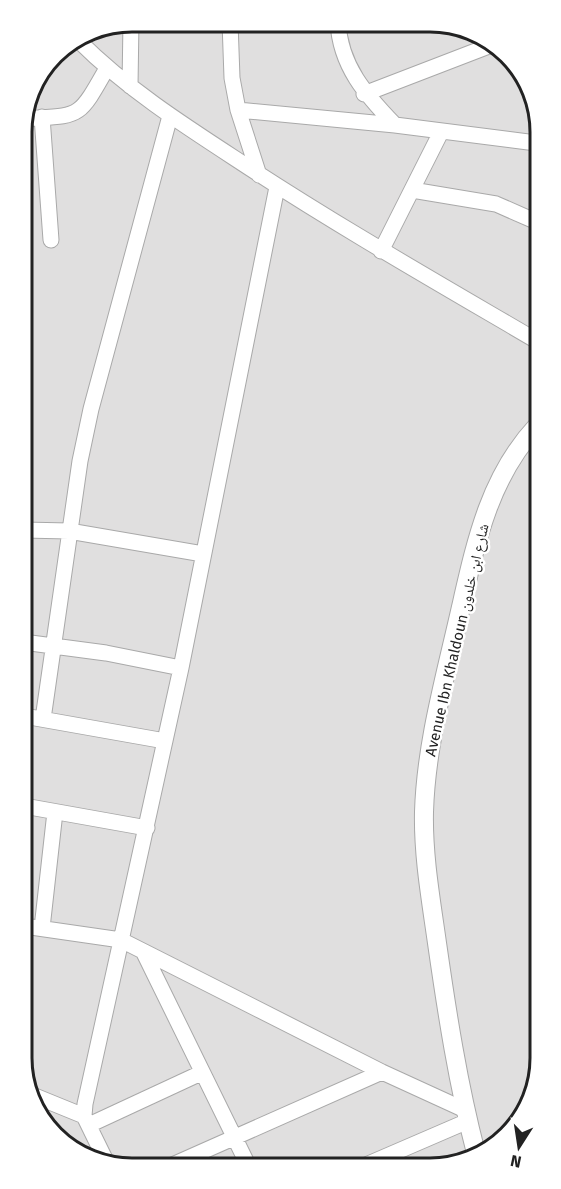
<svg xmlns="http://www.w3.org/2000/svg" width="561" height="1189" font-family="'Fira Sans','Noto Naskh Arabic',sans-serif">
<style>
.residential{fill:#e0dfdf}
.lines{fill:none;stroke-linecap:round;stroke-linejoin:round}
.minor-casing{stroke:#a9a9a9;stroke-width:17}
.tertiary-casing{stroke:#a9a9a9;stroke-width:20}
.minor{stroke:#fff;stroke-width:15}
.tertiary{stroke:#fff;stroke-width:18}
.labels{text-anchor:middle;stroke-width:5;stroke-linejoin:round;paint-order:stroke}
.street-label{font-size:15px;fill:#222;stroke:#fff}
.rim{fill:none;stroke:#222;stroke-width:3}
</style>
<rect width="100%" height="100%" fill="#f2efe9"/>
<path class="residential" d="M131 21 452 23 503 49 536 102 540 1065 517 1125 459 1164 110 1166 58 1140 25 1087 22 117 58 49Z"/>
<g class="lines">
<g class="minor-casing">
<path id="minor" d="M230 22 232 78 238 110 259 175
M79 41C127 89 185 126 242 163 338 226 438 283 537 341
M130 86 131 21
M364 94 494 44
M238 110 395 125C366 95 340 66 338 22
M42 117 51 240
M22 119C81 115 77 121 107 68
M395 125 536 143
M412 190 496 204 537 222
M381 251 441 132
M23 530 69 531 203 554
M23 642 106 653 181 668
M24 716 165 741
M43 719 80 461 91 409 170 116
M24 806 147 828
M24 926 121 940 382 1072 465 1110
M42 928 55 812
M143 951 248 1165
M30 1094 84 1116
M89 1125 201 1073
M108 1165 84 1116 85 1104 181 668 277 187
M366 1165 468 1121
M170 1166 382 1072"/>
</g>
<g class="tertiary-casing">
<path id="tertiary" d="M476 1153C458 1084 447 1013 437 943 431 900 423 856 424 812 426 743 446 674 461 607 476 541 490 476 537 426"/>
</g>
<use href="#minor" class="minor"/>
<use href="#tertiary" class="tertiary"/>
</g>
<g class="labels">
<g class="street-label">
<text transform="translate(457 640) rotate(-77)" y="5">Avenue Ibn Khaldoun شارع ابن خلدون</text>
</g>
</g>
<path d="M0 0H561V1189H0ZM132 32H430A100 100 0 0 1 530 132V1058A100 100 0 0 1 430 1158H132A100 100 0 0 1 32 1058V132A100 100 0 0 1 132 32Z" fill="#fff" fill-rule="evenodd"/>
<path class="rim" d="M132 32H430A100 100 0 0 1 530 132V1058A100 100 0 0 1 430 1158H132A100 100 0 0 1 32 1058V132A100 100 0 0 1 132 32Z"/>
<g transform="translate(519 1147) rotate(192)" stroke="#ffffff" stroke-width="4.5" paint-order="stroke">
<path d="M0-4.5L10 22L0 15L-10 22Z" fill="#222222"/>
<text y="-9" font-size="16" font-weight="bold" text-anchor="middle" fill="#222222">N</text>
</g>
</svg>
